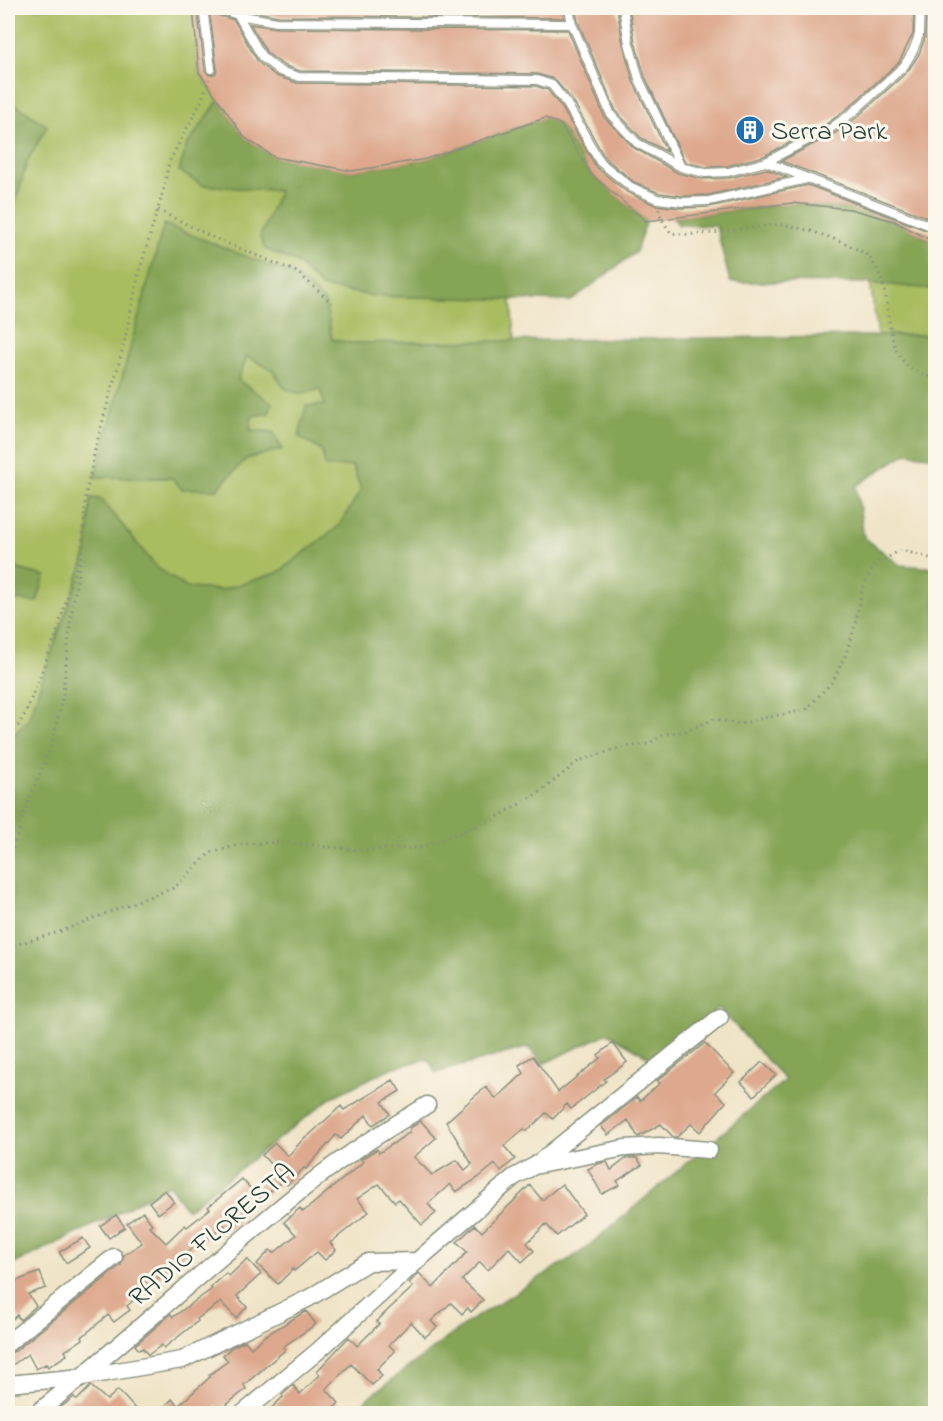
<svg xmlns="http://www.w3.org/2000/svg" width="943" height="1421" font-family="'Indie Flower',sans-serif">
<style>
.green{fill:#a8bc60;stroke:#647c4a;stroke-width:1.5}
.forest{fill:#86a456;stroke:#527045;stroke-width:1.5}
.building{fill:#dda88d}
.lines{fill:none;stroke-linecap:round;stroke-linejoin:round}
.service-casing{stroke:#88907e;stroke-width:10}
.minor-casing{stroke:#88907e;stroke-width:19}
.path{stroke:#88907e;stroke-width:3;stroke-dasharray:1.5 4.5;stroke-linecap:butt}
.service{stroke:#fff;stroke-width:8}
.minor{stroke:#fff;stroke-width:16}
.labels{text-anchor:middle;stroke-width:6;stroke-linejoin:round;paint-order:stroke}
.poi-label{font-size:27px;fill:#1f3d34;stroke:#fbf7ec;text-anchor:start}
.street-label{font-size:27px;fill:#1f3d34;stroke:#fbf7ec}
</style>
<rect width="100%" height="100%" fill="#fbf7ec"/>
<filter id="ink" filterUnits="userSpaceOnUse"><feTurbulence type="fractalNoise" baseFrequency=".0167" numOctaves="2"/><feDisplacementMap in="SourceGraphic" scale="12" xChannelSelector="R" yChannelSelector="G"/><feConvolveMatrix kernelMatrix="1 2 1 2 8 2 1 2 1" color-interpolation-filters="sRGB"/></filter>
<filter id="wash" filterUnits="userSpaceOnUse"><feTurbulence type="fractalNoise" baseFrequency=".008" numOctaves="4" result="noise"/><feDisplacementMap in="SourceGraphic" scale="24" xChannelSelector="R" yChannelSelector="G"/><feGaussianBlur stdDeviation="1.35" result="paint"/><feColorMatrix in="noise" values="0 0 0 0 0 0 0 0 0 0 0 0 0 0 0 0 0 1.4 0 .05"/><feComposite in="paint" operator="in"/></filter>
<g filter="url(#wash)">
<rect width="100%" height="100%" fill="#f0e4c7"/>
<path class="green" d="M8 8H193L199 72 219 100 187 145 202 185 279 191 261 237 265 249 296 262 322 287 375 296 511 299 514 341 351 343 332 339 325 302 164 224 96 477 172 478 217 489 246 459 282 449 273 432 250 430 252 416 238 380 246 356 273 370 284 388 301 394 320 389C331 424 350 455 361 490L339 526 277 573 221 590 187 588 156 567 101 499 91 498 87 552 28 720 13 736 8 739V609L15 600 45 576 17 569 8 548 14 527 11 506 8 507V211L16 201 27 162 47 126 13 103 8 82Z
M870 283 935 289V335H878Z"/>
<path class="forest" d="M8 82 13 103 47 126 27 162 16 201 8 211Z
M219 100 244 137 274 157 352 171 426 159 545 118 560 124 591 174 646 221 636 252 571 301 375 296 322 287 296 262 265 249 260 237 279 191 202 185 179 171 187 145Z
M792 203 850 209 894 221 935 243V289L870 283 730 282 716 226 679 225 673 218Z
M164 224 296 276 325 302 332 339 351 343 935 335V457L906 453 856 486 864 537 900 565 935 568V1413H352L369 1397 471 1320 581 1252 785 1080 719 1008 652 1059 608 1033 543 1064 529 1047 436 1073 428 1059 391 1068 332 1097 187 1210 169 1185 116 1214 8 1267V739L13 736 28 720 87 552 91 498 101 499 156 567 187 588 221 590 278 573 339 526 361 490 353 466 325 467 322 451 299 437 306 406 325 405 320 389 300 394 284 388 273 370 247 356 238 380 272 403 269 413 252 416 250 430 273 432 282 449 246 459 217 489H182L172 478 95 477Z
M8 548 17 569 45 576 37 602 15 600 8 609Z"/>
<g id="blocks">
<path class="building" d="M193 8H197L205 70 209 75 215 74 217 69 209 8H210L214 14 234 20 258 62 276 76 297 83 536 86 548 90 562 108 596 167 627 192 655 205 682 208 709 207 808 185 936 234V243L894 221 850 209 792 203 646 221 591 174 560 124 545 118 426 159 352 171 274 157 244 137 199 72Z
M235 8H563L564 18 278 16Z
M575 8H617L623 44 633 81 667 152 641 138 616 111 578 22Z
M629 8H914L913 34 899 62 848 108 828 123 764 156 727 166 706 167 685 162 645 77 635 42Z
M926 8H936V221L781 161 835 133 856 118 908 71 919 54 925 37Z
M250 24 277 28 568 30 605 118 634 148 678 173 703 179 729 178 766 169 787 177 708 195 683 196 659 193 634 182 605 158 573 101 554 79 537 74 300 71 283 65 267 53Z
M613 1043 627 1062 604 1079 606 1081 571 1109 567 1104 553 1119 546 1113 527 1131 524 1129 504 1146 515 1159 501 1171 495 1164 478 1178 456 1192 450 1184 428 1204 436 1213 422 1225 399 1199 395 1202 379 1184 357 1199 369 1212 330 1243 336 1250 325 1260 317 1252 294 1271 293 1269 278 1284 257 1264 270 1250 274 1253 296 1235 284 1222 300 1208 303 1212 363 1162 361 1159 377 1149 379 1153 410 1132V1128L418 1123 421 1121 436 1138 414 1157 432 1175 457 1160 465 1170 472 1164 446 1122 475 1096 486 1087 496 1099 524 1073 519 1065 533 1056 558 1092 600 1058 598 1055Z
M705 1043 734 1073 715 1092 726 1102 700 1132 691 1124 677 1137H673L661 1124 638 1137 628 1120 608 1135 601 1126 637 1097 640 1101 660 1083 657 1081Z
M762 1062 776 1075 754 1096 741 1082Z
M393 1080 400 1091 382 1102 390 1114 373 1125 366 1115 341 1139 336 1135 306 1169 304 1168 287 1185 283 1181 266 1195 265 1193 242 1214 244 1217 229 1230 224 1225 204 1241 203 1239 127 1306 130 1310 114 1322 108 1315 82 1337 83 1339 65 1351 67 1355 48 1367 46 1364 36 1369 28 1354 8 1368V1353L15 1351 121 1265 124 1255 142 1243 127 1223 143 1212 152 1224 149 1226 166 1243 185 1225 187 1227 210 1209 208 1207 242 1179 252 1190 276 1170 262 1155 275 1143 288 1156 305 1137 306 1138 341 1106 344 1110Z
M627 1158H637L642 1165 617 1181 620 1185 602 1194 588 1169 597 1164 607 1162 611 1170Z
M562 1184 584 1214 557 1236 546 1224 527 1243 534 1251 522 1262 509 1248 488 1270 480 1262 462 1280 483 1300 471 1312 468 1308 462 1314 451 1303 431 1321 437 1327 425 1337 411 1322 389 1345 395 1351 377 1369 382 1376 372 1385 351 1364 326 1389 339 1403 329 1413H322L316 1407 309 1413H266L283 1397 282 1395 293 1385 300 1394 320 1375 317 1371 349 1337 357 1346 379 1324 376 1322 389 1309 413 1287 409 1283 419 1273 433 1288 467 1252 457 1242 475 1225 482 1232 530 1185 542 1200Z
M165 1190 174 1202 158 1214 149 1202Z
M116 1215 125 1227 109 1238 100 1226Z
M83 1238 90 1248 66 1263 59 1252Z
M247 1259 261 1274 237 1296 247 1307 236 1318 221 1302 197 1319 198 1321 164 1348 162 1345 148 1355 143 1348 139 1350 135 1345 171 1314 173 1317 191 1304 212 1289 210 1287 226 1273 229 1276Z
M40 1272 46 1288 28 1294 36 1306 20 1320 17 1315 8 1323V1284Z
M306 1311 316 1324 283 1347 285 1350 244 1385 246 1389 220 1410 217 1406 209 1413H158L172 1399 178 1406 210 1377 209 1375 228 1361 223 1355 232 1347 245 1341 251 1348 266 1335Z
M91 1386 107 1400 118 1390 139 1413H54L74 1397 77 1400Z"/>
</g>
</g>
<g filter="url(#ink)">
<use href="#blocks" fill-opacity="0" stroke="#88907e" stroke-width="1.5"/>
<g class="lines">
<g class="service-casing">
<path id="service" d="M203 8 211 69
M216 8 238 15 277 22 572 24
M569 8 572 24 611 115 637 143 681 167
M623 8 629 43 639 79 681 167 705 173 728 172 766 162 831 128 852 113 904 66 913 51 919 35 920 8
M238 15 262 57 280 71 299 77 537 80 552 85 567 104 600 162 631 187 657 199 683 202 709 201 807 179
M766 162 936 228"/>
</g>
<g class="minor-casing">
<path id="minor" d="M537 1164 720 1017
M8 1343 114 1257
M8 1384 82 1377 182 1360 309 1298 368 1262 417 1261
M36 1414C130 1339 218 1256 313 1181 348 1153 388 1129 427 1105
M242 1414 318 1351 417 1261 514 1177 534 1166 625 1148 659 1146 709 1150"/>
</g>
<path class="path" d="M659 209 661 218 671 233C706 238 740 227 776 225 793 223 843 241 859 250 896 271 880 327 901 358 908 370 923 375 936 379
M158 210 214 238 297 272 332 303
M8 733 18 726 26 712 56 635 78 560
M8 859 11 854 29 799 52 745 63 694 70 624 82 547 86 495 95 449 122 352 140 269 163 192 169 162 201 102 209 79
M8 947 62 931 142 899 174 888 210 853 243 844 279 842 359 850 419 848 492 820 540 792 579 761 619 748 648 744 665 734 686 731 714 719 740 724 768 717 806 710 833 681 845 656 855 626 862 590 874 565 901 550 936 560"/>
<use href="#service" class="service"/>
<use href="#minor" class="minor"/>
</g>
</g>
<defs>
<g id="building-disc" transform="scale(1.5)"><circle r="9.5" fill="#1f6fb2" stroke="#fbf7ec"/><path d="M-4-6H4V6H1V3H-1V6H-4ZM-2.5-4.3h1.7v1.8h-1.7ZM.8-4.3h1.7v1.8H.8ZM-2.5-1h1.7V.8h-1.7ZM.8-1h1.7V.8H.8Z" fill="#fff"/></g>
</defs>
<g fill-rule="evenodd">
<use href="#building-disc" x="750" y="130"/>
</g>
<g class="labels">
<g class="poi-label">
<text x="771" y="139">Serra Park</text>
</g>
<g class="street-label">
<text transform="translate(211 1234) rotate(-40)" y="9">RADIO FLORESTA</text>
</g>
</g>
<rect width="943" height="1421" fill="none" stroke="#fbf7ec" stroke-width="30"/>
</svg>
